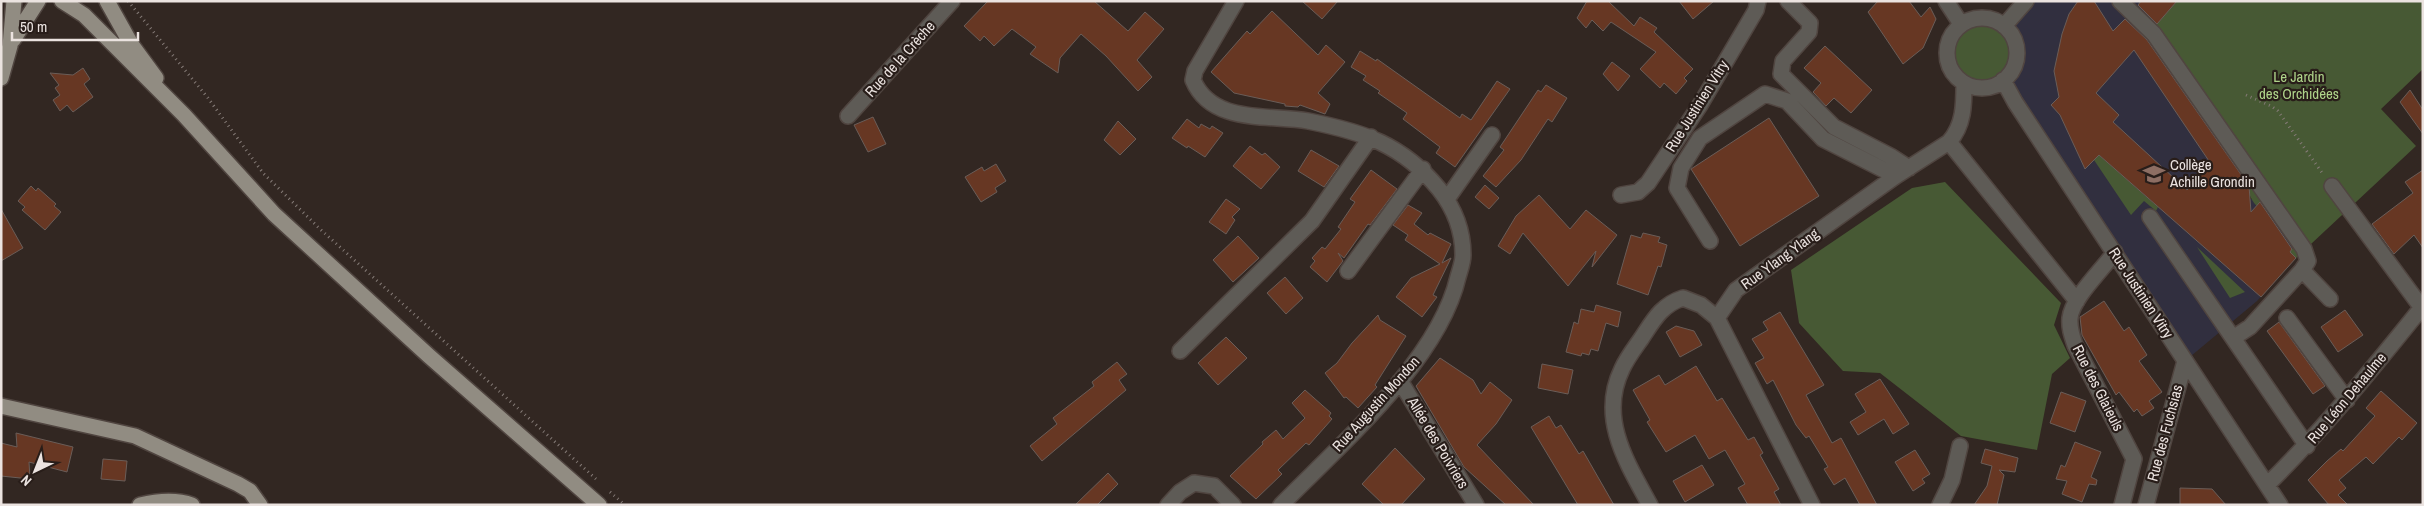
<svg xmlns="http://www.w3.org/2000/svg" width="2424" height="506" font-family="'Archivo Narrow',sans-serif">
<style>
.education{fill:#312f3f}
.green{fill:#475934}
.building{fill:#673723;stroke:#6a5d58;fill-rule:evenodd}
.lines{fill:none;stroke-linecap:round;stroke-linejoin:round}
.minor-casing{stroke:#504540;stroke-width:18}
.major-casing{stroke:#504540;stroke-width:18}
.path{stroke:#857b77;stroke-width:3;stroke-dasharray:1 4;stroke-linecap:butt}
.minor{stroke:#5e5b56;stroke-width:15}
.major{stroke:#918c82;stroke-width:15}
.labels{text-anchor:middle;stroke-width:4.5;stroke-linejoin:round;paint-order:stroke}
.street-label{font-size:15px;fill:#ebe3e0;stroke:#281d19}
.park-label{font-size:15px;fill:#afd48a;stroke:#281d19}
.poi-label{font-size:15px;fill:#ebe3e0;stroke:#281d19;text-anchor:start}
</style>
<rect width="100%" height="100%" fill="#322722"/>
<path class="education" d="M2026 1H2177L2155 27 2242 164 2248 183 2250 199 2265 198 2295 245 2290 252 2296 258 2257 301 2185 361 2007 77 2016 45 2012 34 2004 26Z"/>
<path class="green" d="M2177 1H2423V69L2381 109 2416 146 2296 258 2290 252 2295 245 2265 198 2257 206C2247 197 2246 177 2242 164L2154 27Z
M1947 53a35 35 0 1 1 70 0a35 35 0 1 1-70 0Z
M2099 155 2158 207 2156 211 2144 201 2131 215 2094 160Z
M1945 182 2061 303 2054 325 2070 358 2052 374 2037 450 1961 436 1880 373 1843 371 1799 323 1791 270 1912 188Z
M2197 247 2245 292 2230 298Z"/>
<path class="building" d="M988 1H1094L1128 31 1145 12 1164 29 1137 60 1152 77 1138 91 1106 56 1081 34 1060 58 1058 73 1030 54 1036 47 1012 29 994 46 984 36 980 41 964 26Z
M1302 1H1338L1322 19Z
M1587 1H1608L1634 26 1640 17 1657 28 1654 32 1693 69 1684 78 1687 81 1676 94 1664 83 1660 88 1640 69 1656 52 1611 22 1603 31 1592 20 1586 28 1577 18Z
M1679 1H1714L1693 19Z
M1878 1H1909L1921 17 1930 7 1936 19 1923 48 1903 64 1868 12Z
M2078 1H2094L2113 31 2125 19 2147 40 2249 186 2251 212 2260 202 2292 249 2290 252 2296 258 2261 297 2099 155 2085 169 2060 115 2051 105 2059 97 2054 71 2062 34 2069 14ZM2134 50 2211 164 2187 190 2113 122 2119 115 2096 93Z
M2141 1H2177L2157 24 2138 5Z
M1272 11 1318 55 1326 45 1345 62 1318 93 1330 104 1325 114 1300 105 1298 107 1285 106V104L1234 93 1211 72 1247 31 1250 34Z
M1825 46 1872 90 1851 113 1834 98 1826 106 1813 92 1821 83 1804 68Z
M1360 51 1376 61 1377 59 1460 118 1462 114 1471 120 1497 81 1510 89 1455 167 1436 153 1440 147 1403 119 1407 113 1378 93 1380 91 1363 80 1366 76 1351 67Z
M1612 62 1630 76 1618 91 1603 74Z
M83 68 90 79 84 84 93 97 73 112 67 105 60 111 53 100 60 95 55 88 59 85 50 73 73 75Z
M1546 85 1567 98 1552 122 1548 119 1521 160 1496 187 1483 176 1504 150 1500 147 1538 90 1541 92Z
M2410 90 2423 110V134L2400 102Z
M873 117 886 144 868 152 854 125Z
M1769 118 1819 196 1740 246 1691 169Z
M1187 119 1199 128 1201 124 1210 129 1212 126 1223 133 1205 157 1188 146 1187 148 1172 138Z
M1118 121 1136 139 1120 155 1104 140Z
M1250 146 1262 155 1265 153 1280 167 1261 189 1233 166Z
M1311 150 1339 166 1324 187 1298 171Z
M996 164 1006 181 995 188 997 192 981 202 965 177 982 167 984 171Z
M1371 170 1397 189 1370 225 1368 224 1344 258 1338 253 1343 261 1327 282 1310 267 1315 261 1312 258 1322 247 1325 249 1341 229 1338 227 1355 202 1350 199Z
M2423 170V248L2414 235 2394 254 2372 224 2413 193 2405 182Z
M1485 185 1499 198 1489 209 1475 197Z
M31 186 36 191 38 188 56 204 54 206 61 212 45 230 22 210 25 207 18 201Z
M1539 195 1570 229 1586 210 1617 235 1592 267 1596 251 1568 286 1523 233 1510 254 1498 246 1516 216Z
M1226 199 1240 209 1232 217 1235 220 1226 234 1209 222Z
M1408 205 1422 213 1414 224 1428 235 1430 233 1451 244 1442 263 1451 258 1433 295 1437 297 1422 317 1396 297 1411 278 1440 264 1405 240 1408 235 1393 225Z
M1 209 23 248 1 261Z
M1643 233 1660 237 1658 242 1667 245 1661 267 1658 266 1648 295 1617 284 1631 235 1641 238Z
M1238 236 1259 258 1233 282 1213 260Z
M1285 277 1303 298 1286 314 1267 293Z
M2104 301 2124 331 2129 327 2147 355 2139 361 2162 392 2149 401 2154 408 2142 416 2137 409 2134 412 2119 392 2116 395 2082 335 2080 317Z
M1596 305 1621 312 1618 327 1606 323 1598 351 1591 349 1589 355 1582 353 1581 356 1566 352 1574 322 1578 324 1581 309 1594 312Z
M2345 310 2363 335 2338 352 2321 327Z
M1780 312 1824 385 1806 395 1832 443 1841 438 1877 505H1860L1845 478 1834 485 1824 469 1828 467 1809 436 1806 438 1796 425 1773 380 1767 384 1755 363 1764 358 1752 339 1768 330 1763 322Z
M1378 315 1380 320 1406 336 1375 385 1377 387 1358 408 1346 397 1344 398 1325 373 1337 363 1352 343Z
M2279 322 2325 386 2313 394 2267 331Z
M1676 326 1694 331 1702 345 1680 357 1666 332Z
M1226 337 1247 358 1218 385 1198 363Z
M1440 358 1473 380 1481 394 1490 382 1512 400 1496 424 1477 445 1534 505H1506L1464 467 1416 386Z
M1117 362 1127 374 1119 380 1126 390 1042 461 1030 446 1057 424 1053 418 1094 386 1092 382Z
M1542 364 1573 370 1568 394 1538 388Z
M1696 366 1717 401 1722 398 1748 440 1754 437 1763 453 1760 455 1779 489 1774 492 1781 505H1748L1738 488 1745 484 1725 450 1709 459 1695 435 1666 452 1647 422 1650 420 1633 390 1659 375 1665 385Z
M1880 379 1909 424 1893 434 1884 419 1858 435 1850 422 1866 412 1855 394Z
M1305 390 1331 413 1329 416 1332 419 1309 445 1306 443 1278 470 1282 474 1256 499 1230 476 1263 444 1262 442 1276 430 1283 439 1305 418 1292 403Z
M2381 391 2417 423 2402 440 2399 437 2373 464 2366 457 2339 480 2346 488 2338 495 2348 505H2329L2308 480 2327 461 2341 449 2343 451 2375 416 2366 408Z
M2061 392 2086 401 2075 432 2050 423Z
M1549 416 1556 428 1561 425 1579 454 1583 451 1614 505H1578L1531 427Z
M16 433 73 447 67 472 29 462 30 479 1 476V443L17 447Z
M2075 442 2101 452 2091 477 2097 480 2096 485 2089 484 2082 502 2062 494 2067 481 2056 479 2061 465 2065 467Z
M1395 448 1425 479 1401 505H1384L1362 484Z
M1985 449 2018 458 2015 472 1999 470 2004 475 1997 505H1974L1987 486 1992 466 1981 463Z
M1915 450 1930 474 1922 479 1925 483 1913 491 1895 462Z
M103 459 127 461 125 481 101 479Z
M1702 465 1714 485 1685 502 1673 481Z
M1108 473 1118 484 1097 505H1075Z
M2180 488 2212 489 2226 505H2180Z"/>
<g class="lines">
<g class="minor-casing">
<path id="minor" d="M1236 1 1195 71 1193 80C1212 125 1270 114 1308 121 1363 132 1402 144 1439 189 1454 208 1463 230 1463 255 1463 262 1460 270 1458 277 1439 360 1340 445 1281 505
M1788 1 1810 23 1809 32 1783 61 1781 74 1834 127 1892 157 1909 168
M1946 1 1961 24
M2120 1 2154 34 2304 249 2308 261 2302 270 2250 327 2233 338
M1947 53a35 35 0 1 1 70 0a35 35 0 1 1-70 0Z
M2004 26 2026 1
M2003 80 2015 102 2280 505
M848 116 952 1
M1949 142 2077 301
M2332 186 2422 308
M1621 195 1638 192 1648 183 1700 105 1756 10 1758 1
M1447 199 1492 135
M2150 217 2307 446
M1710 241 1677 188 1681 168 1700 138 1765 94 1787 101 1823 139 1896 176
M2115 252C2103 269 2072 298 2070 318 2069 328 2072 336 2075 345L2134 459 2122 505
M2302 270 2330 299
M1348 271 1423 169
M1717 318 1736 290 1896 176 1949 142C1964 125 1964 105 1964 83
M2287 318 2347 400
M1180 351 1312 221 1371 137
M1400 381 1476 505
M2267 485C2324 429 2373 368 2423 306
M1168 505 1180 492 1194 483 1214 486 1233 505
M1650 505C1627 463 1598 418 1622 369 1627 358 1634 349 1641 339 1653 321 1661 305 1683 298L1701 305 1717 318 1812 505
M1940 505 1952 480 1960 446
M2146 505 2185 361"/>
</g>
<g class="major-casing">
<path id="major" d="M62 1 84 15 184 115 274 214 429 356 599 505
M107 1 131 44 156 78
M13 40 38 1
M1 78 10 46 14 1
M1 406 135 436 238 484 250 491 260 505
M140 505C157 501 175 499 192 505"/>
</g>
<path class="path" d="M128 1 208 98 263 173 320 229 596 479
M2246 95 2271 106 2278 111 2323 174
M610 492 625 505"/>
<use href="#minor" class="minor"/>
<use href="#major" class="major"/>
</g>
<defs>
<g id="school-bare" transform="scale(1.725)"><path d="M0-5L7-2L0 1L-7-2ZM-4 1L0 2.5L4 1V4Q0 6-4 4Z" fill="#8d6e63" stroke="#281d19" stroke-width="2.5" paint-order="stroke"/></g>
</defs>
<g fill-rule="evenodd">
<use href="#school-bare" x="2154" y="174"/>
</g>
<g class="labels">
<g class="street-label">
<text transform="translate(900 59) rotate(-48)" y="5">Rue de la Crèche</text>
<text transform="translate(1697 106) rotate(-58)" y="5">Rue Justinien Vitry</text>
<text transform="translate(1780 259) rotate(-36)" y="5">Rue Ylang Ylang</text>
<text transform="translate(2141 293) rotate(57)" y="5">Rue Justinien Vitry</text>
<text transform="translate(2098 388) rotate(63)" y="5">Rue des Glaieuls</text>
<text transform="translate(2347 398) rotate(-50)" y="5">Rue Léon Dehaulme</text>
<text transform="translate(1376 404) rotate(-48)" y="5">Rue Augustin Mondon</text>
<text transform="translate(2165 433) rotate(-75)" y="5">Rue des Fuchsias</text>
<text transform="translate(1438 443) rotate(59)" y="5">Allée des Poivriers</text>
</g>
<g class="park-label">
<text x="2299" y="82">Le Jardin<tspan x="2299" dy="17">des Orchidées</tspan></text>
</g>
<g class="poi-label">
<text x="2170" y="170">Collège<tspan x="2170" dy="17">Achille Grondin</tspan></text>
</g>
</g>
<rect width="2424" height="506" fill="none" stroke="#ebe3e0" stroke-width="5"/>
<g transform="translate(35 471) rotate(223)" stroke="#281d19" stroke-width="4" paint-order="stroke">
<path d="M0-4L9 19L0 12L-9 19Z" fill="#ebe3e0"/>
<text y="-8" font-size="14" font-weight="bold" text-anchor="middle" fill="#ebe3e0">N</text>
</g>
<path d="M12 32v8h126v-8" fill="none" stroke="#ebe3e0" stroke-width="2.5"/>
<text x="20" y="32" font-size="15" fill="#ebe3e0" stroke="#281d19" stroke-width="4" paint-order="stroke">50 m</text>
</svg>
